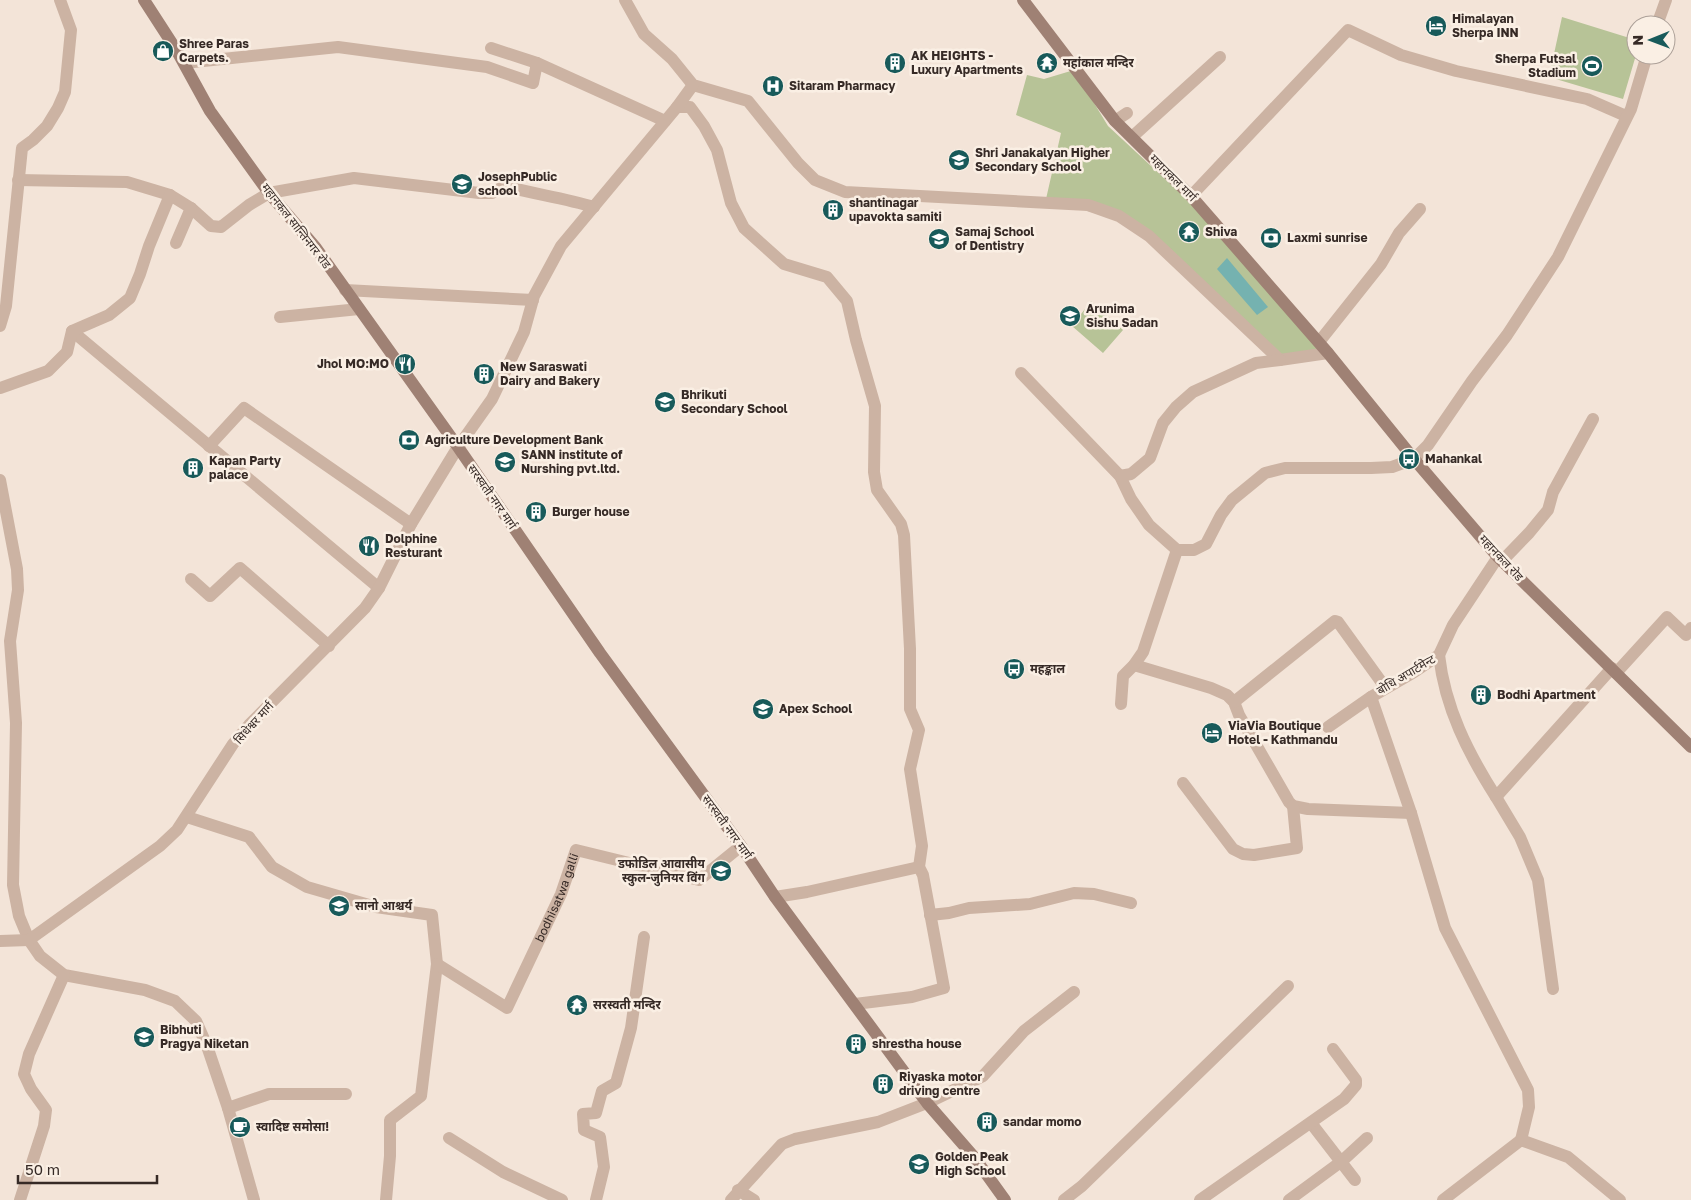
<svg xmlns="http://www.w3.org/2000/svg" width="1691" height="1200" font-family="'Golos Text','Noto Sans Devanagari',sans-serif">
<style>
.green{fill:#b7c397}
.water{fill:#75b2b0}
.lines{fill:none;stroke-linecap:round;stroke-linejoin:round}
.minor{stroke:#ccb3a3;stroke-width:12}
.tertiary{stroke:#ccb3a3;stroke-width:12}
.secondary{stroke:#9f8174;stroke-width:12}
.labels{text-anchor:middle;stroke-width:5;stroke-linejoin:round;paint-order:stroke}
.poi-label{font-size:12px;font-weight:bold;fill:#362a26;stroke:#faefe4;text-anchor:start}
.street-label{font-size:12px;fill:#362a26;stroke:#faefe4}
</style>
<rect width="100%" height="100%" fill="#f3e4d8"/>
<path class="green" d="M1562 17 1636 40V55L1623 99 1549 77Z
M1074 70 1108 126 1207 218 1322 351 1283 359 1140 226 1046 199 1061 133 1016 115 1027 75 1044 79Z
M1091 301 1123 330 1103 353 1072 326Z"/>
<path class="water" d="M1227 258 1268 307 1257 315 1217 269Z"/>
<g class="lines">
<g class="minor">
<path d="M625 0 644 34 672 59 693 85 748 101 798 163 815 180 845 192 1088 205 1119 216 1149 236 1280 360 1328 353"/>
<path d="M1657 25 1666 0"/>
<path d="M491 48 537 63"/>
<path d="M184 63 338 47 487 67 533 83 537 63 665 121"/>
<path d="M677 107H690L704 126 717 150 731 203 744 228 784 264 827 277 847 301 856 340 875 406 874 472 877 490 901 524 904 535 910 649V709L919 730 910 769 922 846 919 867 923 875 944 988 912 997 855 1004"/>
<path d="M1115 121 1127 113"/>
<path d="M1132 137 1220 57"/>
<path d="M18 180 127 182 170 195 191 208 211 226 221 227 249 205 269 193 354 178 479 193H492L504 186C534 194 564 198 594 207"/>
<path d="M1191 196 1348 30 1401 55 1456 71 1587 99 1626 116"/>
<path d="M176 243 191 208"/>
<path d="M345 290 533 300"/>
<path d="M280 317 359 309"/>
<path d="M0 326 6 306 22 148 33 140 47 126 58 108 65 92 71 30 60 0"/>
<path d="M72 331 379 588"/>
<path d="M1319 342 1381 264 1399 233 1420 209"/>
<path d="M1021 373 1120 476 1131 499 1149 525 1177 550"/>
<path d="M0 388 48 371 67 352 72 331 109 315 130 298 140 274 149 246 170 195"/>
<path d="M209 446 244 408 411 524"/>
<path d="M458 447 492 399 524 332 534 296 561 246 677 107 693 85"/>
<path d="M1120 476 1131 474 1150 458 1163 423 1176 407 1193 392 1256 363 1280 360"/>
<path d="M0 480 17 569 18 590 10 641 16 723 13 885 19 916 29 940 40 956 64 975 145 990 175 1001 196 1021 207 1046 228 1108 254 1200"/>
<path d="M1502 561 1529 533 1548 510 1553 492 1593 419"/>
<path d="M191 579 210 596 240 568 329 646"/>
<path d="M1439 655C1445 708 1468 753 1496 797L1612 668"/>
<path d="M1134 665 1211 688 1227 695 1234 702 1239 715 1289 802 1293 806 1308 809 1411 813"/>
<path d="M1616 673 1667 617 1686 635 1691 628"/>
<path d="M1371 697 1411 813 1445 928 1528 1090 1529 1107 1521 1140"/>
<path d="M1234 702 1335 621 1338 622 1385 687"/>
<path d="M1121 704 1123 676 1134 665 1143 652 1177 550H1194L1206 544 1221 515 1232 500 1265 473 1285 468H1371L1392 467 1414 459 1428 445 1472 381 1507 335 1558 257 1631 109 1647 55"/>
<path d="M1328 727 1371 697 1414 672 1439 655 1453 625 1498 557"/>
<path d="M1183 783 1233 849 1243 854 1254 855 1297 848 1293 806"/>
<path d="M1496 797 1520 837 1538 880 1553 989"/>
<path d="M187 817 249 837 272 867 307 887 376 907 432 915 437 964 421 1096 390 1120V1156L386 1200"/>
<path d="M775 897 807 892 919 867"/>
<path d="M930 915 949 913 969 908 1030 904 1074 893 1094 894 1131 903"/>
<path id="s1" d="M437 964 507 1008 561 894 576 850 699 880 741 846"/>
<path d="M228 1108 269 1094H346"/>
<path d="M1311 1123 1355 1180"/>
<path d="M449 1138 503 1172 562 1200"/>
<path d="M738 1190 754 1200"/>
<path d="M20 1200 44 1126 46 1110 31 1089 24 1074 29 1054 64 975"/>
<path d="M596 1200 604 1167 600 1137 584 1130 583 1114 596 1113 602 1091 616 1083 631 1028 644 937"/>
<path d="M731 1200 782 1144 795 1139 878 1122 927 1103 983 1076 1024 1031 1074 992"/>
<path d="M1064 1200 1082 1186 1288 986"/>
<path d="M1200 1200 1344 1099 1356 1085V1080L1333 1049"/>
<path d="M1289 1200 1342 1161 1367 1138"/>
<path d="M1443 1200 1521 1140 1568 1157 1620 1200"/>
</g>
<path class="tertiary" d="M0 941 29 940 160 846 177 830 233 744 249 725 365 608 379 588 411 524 458 447"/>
<path class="secondary" d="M144 0 177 51 210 111 269 193 316 248 458 447 600 653 741 846 775 897 927 1103 974 1157 1005 1200
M1023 0 1115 121 1191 196 1328 353 1414 459 1498 557 1691 747"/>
</g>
<defs>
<g id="hotel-disc" transform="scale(1.125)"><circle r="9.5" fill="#185a5a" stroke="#faefe4"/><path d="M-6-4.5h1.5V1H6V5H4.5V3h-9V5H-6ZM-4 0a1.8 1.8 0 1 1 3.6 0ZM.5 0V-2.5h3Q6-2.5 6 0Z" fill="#fff"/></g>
<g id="shop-disc" transform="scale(1.125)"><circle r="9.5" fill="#185a5a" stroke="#faefe4"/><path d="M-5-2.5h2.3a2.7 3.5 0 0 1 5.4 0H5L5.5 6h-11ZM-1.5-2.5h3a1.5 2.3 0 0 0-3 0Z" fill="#fff"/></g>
<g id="building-disc" transform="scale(1.125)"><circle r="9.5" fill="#185a5a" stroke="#faefe4"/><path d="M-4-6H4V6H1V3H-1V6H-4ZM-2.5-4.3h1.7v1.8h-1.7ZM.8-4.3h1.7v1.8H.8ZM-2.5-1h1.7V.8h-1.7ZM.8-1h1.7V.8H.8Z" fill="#fff"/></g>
<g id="temple-disc" transform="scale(1.125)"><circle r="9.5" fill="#185a5a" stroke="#faefe4"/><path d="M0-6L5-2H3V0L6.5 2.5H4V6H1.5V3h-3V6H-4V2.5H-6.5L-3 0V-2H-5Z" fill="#fff"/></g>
<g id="stadium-disc" transform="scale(1.125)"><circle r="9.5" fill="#185a5a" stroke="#faefe4"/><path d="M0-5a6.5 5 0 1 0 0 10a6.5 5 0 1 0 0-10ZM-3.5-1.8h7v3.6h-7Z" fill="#fff"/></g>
<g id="hospital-disc" transform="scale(1.125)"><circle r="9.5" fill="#185a5a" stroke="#faefe4"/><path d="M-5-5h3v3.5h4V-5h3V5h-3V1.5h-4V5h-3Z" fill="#fff"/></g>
<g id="school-disc" transform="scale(1.125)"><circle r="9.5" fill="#185a5a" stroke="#faefe4"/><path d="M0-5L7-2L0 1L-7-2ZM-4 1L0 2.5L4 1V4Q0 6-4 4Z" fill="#fff"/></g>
<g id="bank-disc" transform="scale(1.125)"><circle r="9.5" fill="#185a5a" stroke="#faefe4"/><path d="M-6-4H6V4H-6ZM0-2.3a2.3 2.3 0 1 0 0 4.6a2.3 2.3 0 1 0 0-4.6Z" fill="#fff"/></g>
<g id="university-disc" transform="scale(1.125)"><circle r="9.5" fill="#185a5a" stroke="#faefe4"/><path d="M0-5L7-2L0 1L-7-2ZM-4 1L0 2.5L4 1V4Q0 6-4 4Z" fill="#fff"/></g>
<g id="restaurant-disc" transform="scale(1.125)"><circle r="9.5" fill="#185a5a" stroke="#faefe4"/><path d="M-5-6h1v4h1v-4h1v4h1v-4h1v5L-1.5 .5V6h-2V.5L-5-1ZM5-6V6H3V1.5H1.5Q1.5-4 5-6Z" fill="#fff"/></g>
<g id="bus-disc" transform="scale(1.125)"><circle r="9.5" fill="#185a5a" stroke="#faefe4"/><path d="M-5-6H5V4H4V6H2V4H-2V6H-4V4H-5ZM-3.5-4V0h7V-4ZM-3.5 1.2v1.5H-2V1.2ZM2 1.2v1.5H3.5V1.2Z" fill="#fff"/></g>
<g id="cafe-disc" transform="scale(1.125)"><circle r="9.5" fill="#185a5a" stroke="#faefe4"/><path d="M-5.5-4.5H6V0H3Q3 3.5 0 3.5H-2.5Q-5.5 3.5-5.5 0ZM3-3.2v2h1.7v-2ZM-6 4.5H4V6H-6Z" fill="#fff"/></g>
</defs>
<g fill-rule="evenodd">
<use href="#hotel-disc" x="1436" y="26"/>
<use href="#shop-disc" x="163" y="51"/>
<use href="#building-disc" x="895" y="63"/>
<use href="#temple-disc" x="1047" y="63"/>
<use href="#stadium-disc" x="1592" y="66"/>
<use href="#hospital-disc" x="773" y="86"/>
<use href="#school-disc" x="959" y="160"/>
<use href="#school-disc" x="462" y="184"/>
<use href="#building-disc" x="833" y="210"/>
<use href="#temple-disc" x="1189" y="232"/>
<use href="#bank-disc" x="1271" y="238"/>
<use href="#university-disc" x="939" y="239"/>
<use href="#school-disc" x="1070" y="316"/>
<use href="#restaurant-disc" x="405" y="364"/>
<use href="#building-disc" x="484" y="374"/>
<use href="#school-disc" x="665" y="402"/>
<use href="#bank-disc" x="409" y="440"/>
<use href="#bus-disc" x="1409" y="459"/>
<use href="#university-disc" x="505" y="462"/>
<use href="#building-disc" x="193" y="468"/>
<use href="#building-disc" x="536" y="512"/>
<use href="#restaurant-disc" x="369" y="546"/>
<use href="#bus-disc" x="1014" y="669"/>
<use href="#building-disc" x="1481" y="695"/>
<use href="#school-disc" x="763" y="709"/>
<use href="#hotel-disc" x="1212" y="733"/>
<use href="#school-disc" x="721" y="871"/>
<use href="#school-disc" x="339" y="906"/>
<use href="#temple-disc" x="577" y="1005"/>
<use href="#school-disc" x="144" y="1037"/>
<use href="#building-disc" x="856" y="1044"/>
<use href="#building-disc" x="883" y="1084"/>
<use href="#building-disc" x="987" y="1122"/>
<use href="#cafe-disc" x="240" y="1127"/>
<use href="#school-disc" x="919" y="1164"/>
</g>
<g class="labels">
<g class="poi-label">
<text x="1452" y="23">Himalayan<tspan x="1452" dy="14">Sherpa INN</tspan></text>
<text x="179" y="48">Shree Paras<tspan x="179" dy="14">Carpets.</tspan></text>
<text x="911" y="60">AK HEIGHTS -<tspan x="911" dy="14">Luxury Apartments</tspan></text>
<text x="1576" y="63" text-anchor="end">Sherpa Futsal<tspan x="1576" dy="14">Stadium</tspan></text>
<text x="1063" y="67">महांकाल मन्दिर</text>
<text x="789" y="90">Sitaram Pharmacy</text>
<text x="975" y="157">Shri Janakalyan Higher<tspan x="975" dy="14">Secondary School</tspan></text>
<text x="478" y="181">JosephPublic<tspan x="478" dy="14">school</tspan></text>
<text x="849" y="207">shantinagar<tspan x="849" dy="14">upavokta samiti</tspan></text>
<text x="955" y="236">Samaj School<tspan x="955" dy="14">of Dentistry</tspan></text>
<text x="1205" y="236">Shiva</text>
<text x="1287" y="242">Laxmi sunrise</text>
<text x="1086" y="313">Arunima<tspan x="1086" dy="14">Sishu Sadan</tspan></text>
<text x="389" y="368" text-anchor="end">Jhol MO:MO</text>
<text x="500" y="371">New Saraswati<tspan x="500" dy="14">Dairy and Bakery</tspan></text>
<text x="681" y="399">Bhrikuti<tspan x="681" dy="14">Secondary School</tspan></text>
<text x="425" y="444">Agriculture Development Bank</text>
<text x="521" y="459">SANN institute of<tspan x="521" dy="14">Nurshing pvt.ltd.</tspan></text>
<text x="1425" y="463">Mahankal</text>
<text x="209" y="465">Kapan Party<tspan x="209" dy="14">palace</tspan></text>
<text x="552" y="516">Burger house</text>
<text x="385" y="543">Dolphine<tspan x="385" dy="14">Resturant</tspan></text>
<text x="1030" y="673">महङ्काल</text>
<text x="1497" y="699">Bodhi Apartment</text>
<text x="779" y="713">Apex School</text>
<text x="1228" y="730">ViaVia Boutique<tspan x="1228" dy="14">Hotel - Kathmandu</tspan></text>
<text x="705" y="868" text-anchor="end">डफोडिल आवासीय<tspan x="705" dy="14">स्कुल-जुनियर विंग</tspan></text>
<text x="355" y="910">सानो आश्चर्य</text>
<text x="593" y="1009">सरस्वती मन्दिर</text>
<text x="160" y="1034">Bibhuti<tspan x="160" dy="14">Pragya Niketan</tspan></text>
<text x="872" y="1048">shrestha house</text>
<text x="899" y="1081">Riyaska motor<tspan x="899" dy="14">driving centre</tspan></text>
<text x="1003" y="1126">sandar momo</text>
<text x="256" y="1131">स्वादिष्ट समोसा!</text>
<text x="935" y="1161">Golden Peak<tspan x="935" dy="14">High School</tspan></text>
</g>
<g class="street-label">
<text transform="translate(1173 178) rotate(45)" y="4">महानकल मार्ग</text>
<text transform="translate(296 226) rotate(52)" y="4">महानकल सान्तिनगर रोड</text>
<text transform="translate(492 497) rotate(55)" y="4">सरस्वती नगर मार्ग</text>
<text transform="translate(1501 558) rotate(47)" y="4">महानकल रोड</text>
<text transform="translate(1406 675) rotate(-31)" y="4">बोधि अपार्टमेन्ट</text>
<text transform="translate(254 723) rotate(-48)" y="4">सिधेश्वर मार्ग</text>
<text transform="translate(727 827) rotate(54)" y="4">सरस्वती नगर मार्ग</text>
<text dy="4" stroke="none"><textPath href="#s1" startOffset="204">bodhisatwa galli</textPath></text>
</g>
</g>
<g transform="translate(1651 40) rotate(269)"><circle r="24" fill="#faefe4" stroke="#aca098"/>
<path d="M0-4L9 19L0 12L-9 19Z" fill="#185a5a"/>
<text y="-8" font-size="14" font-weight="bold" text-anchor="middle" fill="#362a26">N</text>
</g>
<path d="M18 1175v8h139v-8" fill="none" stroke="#362a26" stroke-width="2.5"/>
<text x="25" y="1175" font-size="15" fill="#362a26" stroke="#faefe4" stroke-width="4" paint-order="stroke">50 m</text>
</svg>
